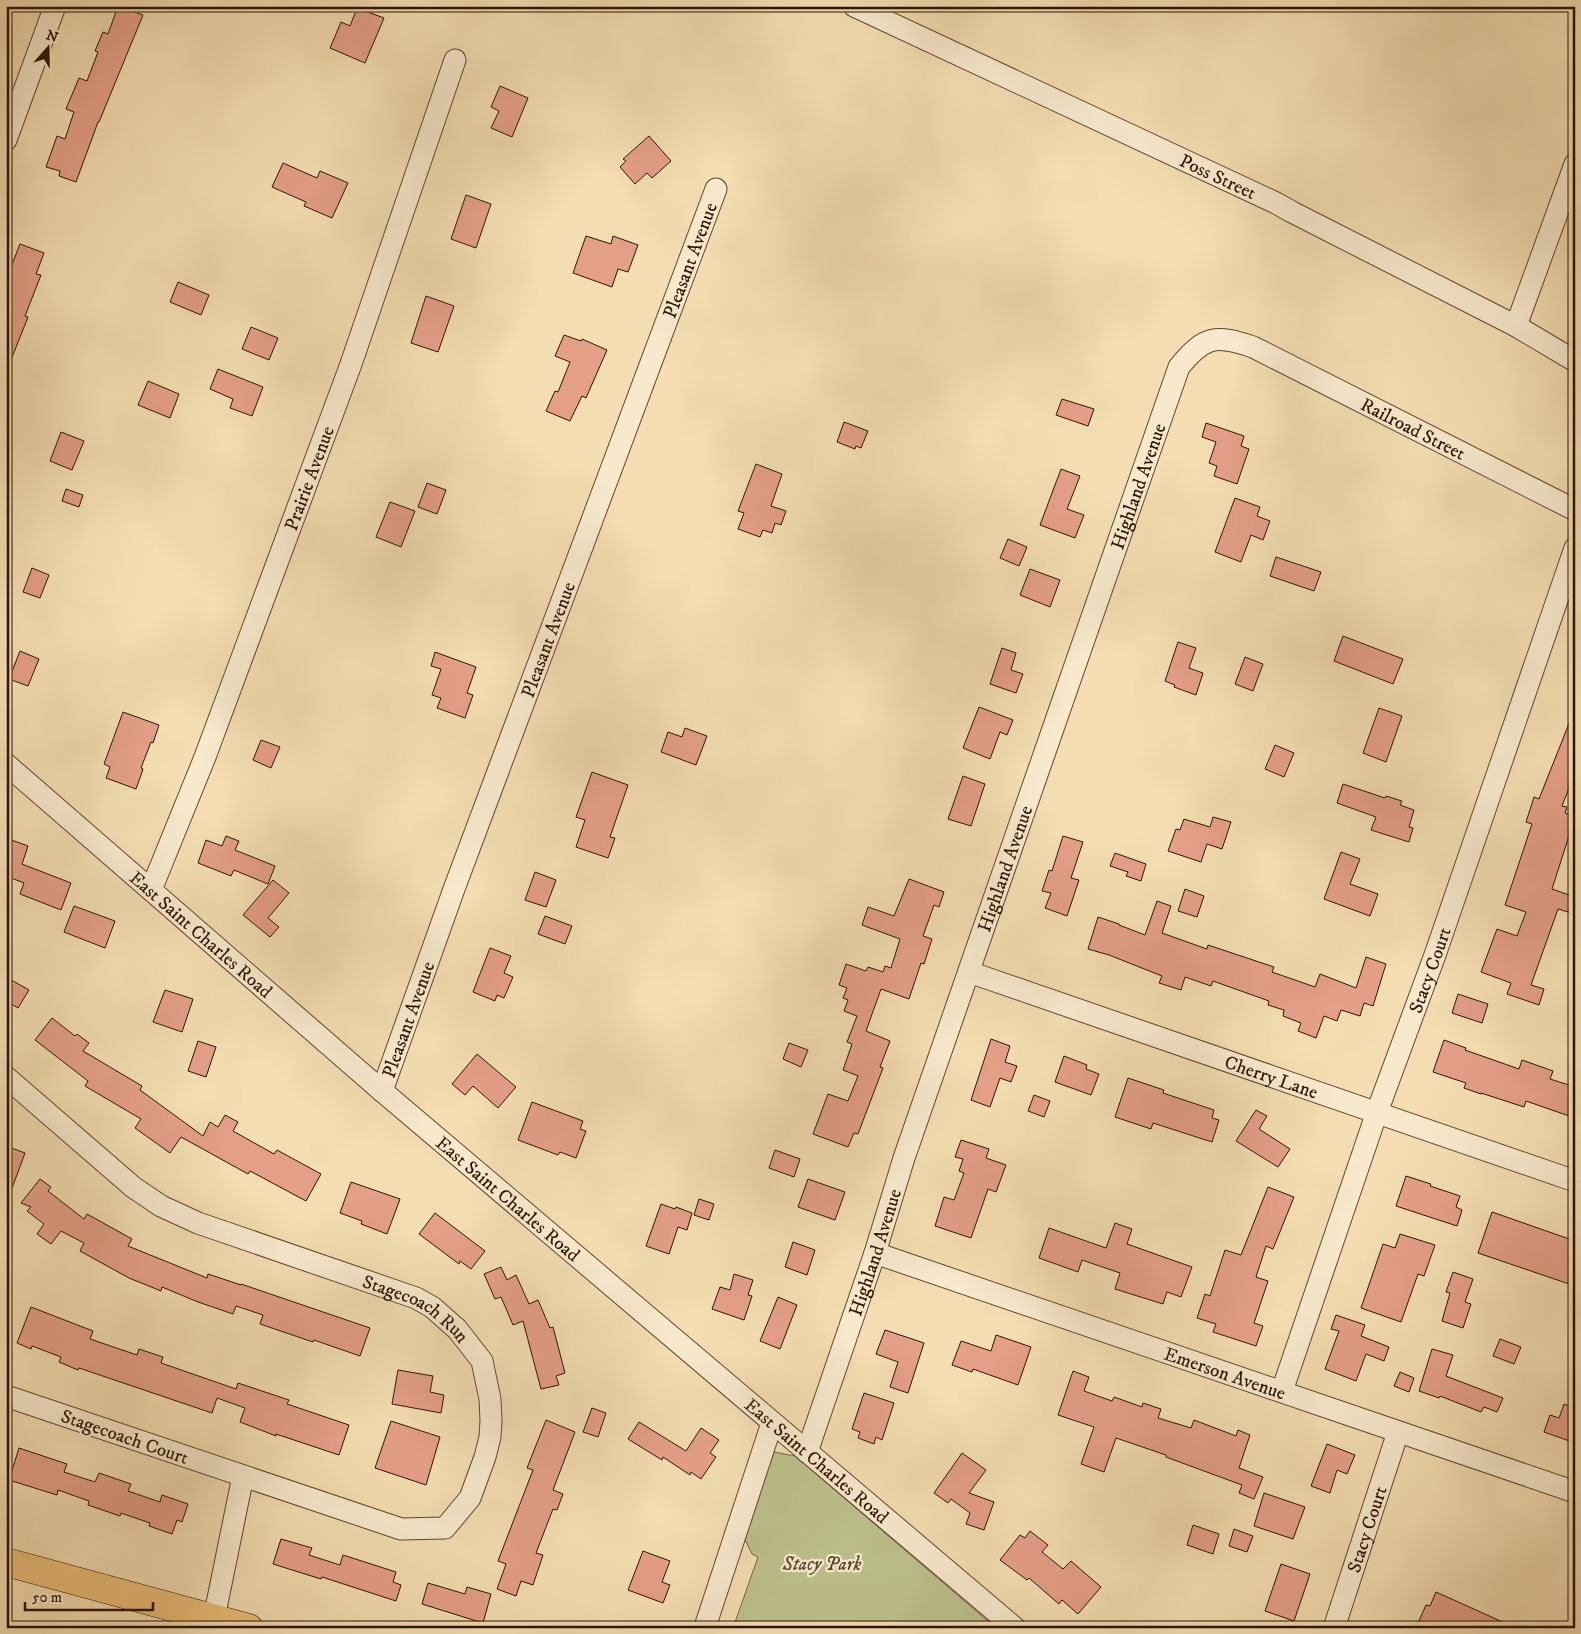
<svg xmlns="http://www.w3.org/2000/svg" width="1581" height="1634" font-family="'IM FELL DW Pica',serif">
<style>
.green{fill:#bcc08c;stroke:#746a46}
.building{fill:#e49f89;stroke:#2c1500}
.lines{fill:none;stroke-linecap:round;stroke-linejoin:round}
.minor-casing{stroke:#5e472c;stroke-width:23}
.major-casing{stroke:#2c1500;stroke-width:29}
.minor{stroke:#f8e9cd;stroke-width:21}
.major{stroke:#eabe79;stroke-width:28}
.labels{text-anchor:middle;stroke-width:4.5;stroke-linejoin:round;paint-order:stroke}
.street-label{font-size:19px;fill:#2c1500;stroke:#f8e9cd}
.park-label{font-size:19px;font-style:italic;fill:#57482a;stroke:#f8e9cd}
</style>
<rect width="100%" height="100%" fill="#f4ddb2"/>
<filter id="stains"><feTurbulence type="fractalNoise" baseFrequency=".004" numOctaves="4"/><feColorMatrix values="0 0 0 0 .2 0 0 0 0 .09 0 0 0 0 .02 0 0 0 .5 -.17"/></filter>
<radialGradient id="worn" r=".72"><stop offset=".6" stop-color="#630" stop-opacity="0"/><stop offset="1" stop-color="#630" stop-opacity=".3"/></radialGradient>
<path class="green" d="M774 1452 795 1456 996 1628H733L758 1557 752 1554 743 1535Z"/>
<path class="building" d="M118 6 143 15 99 122H98L76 182 59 176 60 171 46 167 57 136 65 139 74 112 66 109 79 78 87 81 98 52 95 51 103 32 108 34Z
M357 8 384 18 365 63 330 48 341 22 350 26Z
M500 86 528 98 512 137 491 128 499 111 491 107Z
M649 136 671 161 652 178 647 173 635 184 620 167 626 161 623 159Z
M283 163 317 178 320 171 348 183 332 218 304 206 306 202 272 187Z
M466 195 491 204 476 248 451 239Z
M586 236 611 244 613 236 638 245 628 272 618 269 612 287 573 273Z
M20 244 44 253 36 274 41 275 25 316 28 317 7 370H6V280Z
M178 282 209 295 201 315 170 302Z
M426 296 454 306 438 352 411 343Z
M251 327 278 338 269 360 242 349Z
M564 335 581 341 582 339 607 350 586 398 582 396 570 421 546 411 555 391 558 392 570 362 555 356Z
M218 369 263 387 252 416 230 408 233 399 210 389Z
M148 381 179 394 170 418 138 405Z
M1062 399 1094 409 1088 426 1056 415Z
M844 422 868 431 861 448 856 446 855 449 837 442Z
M1206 423 1244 436 1241 446 1249 449 1237 484 1214 476 1217 466 1209 463 1216 442 1202 437Z
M61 432 84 441 72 470 50 461Z
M756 464 782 474 771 506 786 511 781 525 775 523 772 533 763 530 760 537 738 529 744 513 738 511Z
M1061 469 1080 476 1067 509 1084 515 1075 538 1040 525Z
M427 483 446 490 437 514 418 507Z
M66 489 83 495 79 507 62 501Z
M1235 498 1260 507 1257 516 1270 521 1263 540 1251 535 1241 562 1215 552Z
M390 502 415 511 401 547 376 537Z
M1008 539 1027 547 1019 566 1000 558Z
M1276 557 1321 572 1314 591 1270 576Z
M32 568 49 575 40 598 23 592Z
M1030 569 1060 580 1050 607 1020 595Z
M1343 636 1403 659 1393 684 1334 661Z
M1178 642 1196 648 1189 668 1203 673 1196 695 1174 687 1175 685 1165 681Z
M1002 648 1016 653 1011 670 1023 674 1016 693 990 684Z
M20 651 39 659 28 686 9 679Z
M435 652 476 667 467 693 473 695 465 718 437 708 441 698 432 695 441 669 431 666Z
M1245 657 1263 664 1253 691 1235 684Z
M979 707 1013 720 1007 735 1000 732 990 759 963 748Z
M1379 708 1402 716 1386 762 1363 753Z
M1574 711 1575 773 1562 806 1567 807 1565 813 1575 817 1552 889 1575 897V914L1558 909 1531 985 1544 989 1539 1005 1507 994 1511 983 1481 972 1497 929 1517 936 1526 912 1505 905 1532 824 1526 822 1534 797 1539 799Z
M123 712 159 725 153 743 151 742 141 768 143 769 136 789 106 778 110 767 104 764Z
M685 728 707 736 696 765 661 752 668 732 682 737Z
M261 740 280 747 271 768 253 760Z
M1275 745 1294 753 1284 777 1265 769Z
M592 772 628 785 610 837 615 838 608 858 576 847 585 820 576 817Z
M963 776 985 784 971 826 948 819Z
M1343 784 1385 798 1386 796 1402 801 1400 805 1414 810 1409 827 1413 828 1409 842 1371 830 1376 817 1337 803Z
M1213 817 1231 822 1222 849 1207 844 1201 862 1168 851 1176 829 1180 830 1184 819 1210 827Z
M226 836 239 841 235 850 275 866 268 884 234 870 231 876 198 863 206 840 222 846Z
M1063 836 1083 842 1071 878 1079 880 1067 916 1045 908 1051 893 1042 891 1049 870 1052 871Z
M6 838 28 846 22 864 71 883 61 910 20 894 24 883 6 876Z
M1341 852 1360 859 1350 884 1378 894 1370 916 1324 899Z
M1115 853 1146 864 1141 881 1126 876 1128 872 1110 866Z
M535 872 556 880 546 907 525 900Z
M909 879 944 892 939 907 934 905 923 936 932 939 924 964 921 963 909 999 881 989 866 1031 890 1041 880 1067 883 1068 858 1134 854 1133 848 1147 813 1134 828 1094 848 1101 858 1076 843 1070 852 1044 847 1042 857 1016 844 1011 848 1000 843 998 847 988 839 985 846 964 866 971 868 967 883 972 885 966 891 968 900 939 862 925 868 907 894 916Z
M273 880 289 893 268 918 279 927 270 937 243 915Z
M1185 889 1204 896 1197 917 1178 911Z
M1157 901 1171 906 1162 933 1207 949 1208 945 1274 967 1272 972 1315 987 1320 974 1356 988 1366 957 1386 964 1373 1006 1364 1003 1360 1016 1341 1010 1337 1021 1324 1016 1316 1038 1298 1031 1301 1023 1283 1016 1284 1010 1268 1005 1269 1001 1213 981 1211 986 1185 977 1181 990 1159 983 1162 976 1109 955 1088 949 1098 917 1119 924V925L1145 935Z
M74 906 115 921 105 948 64 932Z
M545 916 572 926 565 944 538 934Z
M490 948 511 956 504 973 513 977 504 998 497 995 495 1001 473 992Z
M6 977 29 990 18 1008 6 1001Z
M165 990 193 999 182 1032 153 1022Z
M1458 994 1488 1004 1482 1023 1452 1013Z
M52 1018 75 1036 77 1034 89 1043 83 1051 142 1086 140 1090 203 1136 210 1122 218 1127 225 1115 238 1122 233 1131 274 1154 277 1150 321 1174 306 1201 250 1171 248 1174 181 1137 170 1153 135 1128 141 1119 85 1086 88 1081 35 1040Z
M991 1039 1010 1046 1005 1062 1017 1066 1011 1082 1000 1078 990 1107 971 1100Z
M1444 1040 1466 1048 1465 1050 1519 1069 1522 1060 1553 1071 1550 1079 1575 1087V1118L1526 1101 1524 1107 1481 1093V1094L1464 1088 1466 1083 1433 1072Z
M198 1041 216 1047 206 1077 188 1071Z
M789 1043 808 1050 801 1067 783 1059Z
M477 1054 516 1087 498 1108 473 1086 465 1095 452 1084Z
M1064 1056 1087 1065 1086 1069 1099 1074 1091 1095 1055 1082Z
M1128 1078 1164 1090 1163 1093 1214 1110 1212 1118 1219 1120 1212 1142 1153 1123 1151 1129 1115 1117Z
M1034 1095 1050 1101 1044 1117 1028 1111Z
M532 1102 583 1121 580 1129 586 1131 576 1158 560 1152 558 1155 518 1140Z
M1256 1110 1267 1116 1259 1129 1290 1149 1278 1167 1236 1141Z
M961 1140 989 1149 986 1158 1006 1165 996 1192 988 1189 971 1238 935 1226 944 1197 954 1200 964 1173 959 1171 963 1159 955 1157Z
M6 1146 25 1153 8 1199H6Z
M775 1150 800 1159 794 1177 769 1168Z
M1406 1176 1431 1184 1430 1186 1460 1196 1456 1207 1462 1210 1457 1226 1396 1206Z
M40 1179 51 1187 48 1191 84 1219 87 1214 132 1239 128 1246 207 1278 208 1274 241 1285V1284L370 1328 360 1356 314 1340 313 1342 260 1324 263 1315 236 1306 233 1314 198 1302 162 1287 161 1291 129 1278 80 1251 84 1243 61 1231 51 1244 37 1234 44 1224 27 1211 31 1207 21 1203Z
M808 1179 845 1192 835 1220 798 1207Z
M351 1182 400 1199 387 1234 361 1224 362 1221 340 1213Z
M1268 1187 1294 1197 1273 1249 1266 1246 1256 1277 1268 1281 1254 1323 1263 1326 1256 1346 1213 1332 1216 1324 1197 1318 1205 1294 1210 1296 1225 1250 1241 1255Z
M699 1199 714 1204 709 1220 694 1215Z
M661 1204 675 1209 676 1207 692 1213 687 1230 678 1227 669 1254 646 1246Z
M1492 1212 1575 1241V1286L1478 1253Z
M435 1213 485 1251 471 1269 460 1261 459 1264 419 1234Z
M1115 1223 1132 1229 1127 1244 1192 1267 1181 1297 1167 1292 1163 1304 1115 1289 1120 1273 1082 1260 1078 1272 1039 1258 1049 1228 1106 1248Z
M1400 1234 1435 1245 1424 1276 1418 1274 1401 1322 1361 1308 1383 1244 1395 1248Z
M793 1242 815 1250 807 1275 785 1267Z
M501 1267 507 1280 516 1275 529 1304 538 1300 550 1328 553 1327 565 1373 556 1376 559 1385 541 1389 523 1321 513 1325 501 1297 495 1299 484 1274Z
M1453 1272 1473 1279 1465 1302 1471 1304 1463 1328 1442 1321 1450 1293 1446 1292Z
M734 1274 753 1280 748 1295 752 1296 744 1320 712 1309 720 1287 730 1290Z
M778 1297 797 1305 780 1349 760 1341Z
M31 1307 93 1331 90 1339 137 1355 139 1349 163 1357 161 1363 236 1389 238 1383 289 1400 287 1404 349 1425 339 1455 276 1434V1436L240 1422 245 1408 217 1398 212 1413 79 1368 78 1370 59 1362 61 1357 32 1346 31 1349 17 1343Z
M1336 1315 1365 1325 1361 1336 1389 1347 1384 1361 1366 1354 1356 1381 1325 1369 1339 1331 1331 1329Z
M885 1330 924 1343 908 1393 890 1387 898 1362 876 1354Z
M996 1335 1031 1347 1018 1385 973 1369 972 1372 952 1365 961 1341 991 1351Z
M1500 1339 1521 1347 1514 1364 1493 1356Z
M1432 1349 1453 1355 1446 1376 1503 1398 1497 1412 1484 1407 1481 1412 1440 1396 1439 1398 1419 1391Z
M398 1370 433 1376 430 1392 444 1395 441 1413 392 1404Z
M1073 1371 1089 1377 1084 1391 1112 1401 1114 1397 1142 1407 1143 1403 1161 1409 1158 1418 1191 1428 1194 1420 1236 1436 1238 1430 1250 1435 1239 1468 1263 1477 1254 1499 1239 1493 1242 1485 1166 1457V1455L1116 1438 1104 1472 1081 1464 1094 1427 1058 1415Z
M1400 1372 1414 1378 1409 1392 1394 1386Z
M864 1393 894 1403 882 1440 876 1437 874 1444 858 1438 860 1432 852 1429Z
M1564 1404 1575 1409V1443L1544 1432 1550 1415 1559 1418Z
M592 1408 606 1413 598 1437 583 1432Z
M546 1420 575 1432 553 1490 563 1494 557 1510 553 1509 536 1553 543 1555 533 1585 521 1581 516 1596 497 1589 506 1564 498 1561 533 1470 527 1468Z
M391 1421 440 1437 426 1485 375 1468Z
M639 1422 686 1451 701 1428 719 1440 710 1453 716 1457 701 1479 691 1472 690 1475 663 1457 662 1460 628 1439Z
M1327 1444 1355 1455 1347 1474 1337 1470 1330 1493 1311 1486Z
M19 1448 67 1464 64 1472 95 1482 99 1473 131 1484 128 1491 160 1502 162 1495 188 1504 182 1522 177 1520 172 1534 149 1526 150 1523 121 1513 120 1516 88 1505 89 1501 58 1490 57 1495 9 1480Z
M962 1453 986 1470 969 1493 994 1502 984 1530 966 1524 970 1513 951 1499 948 1503 934 1493Z
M1264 1493 1305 1507 1293 1539 1254 1526Z
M1193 1525 1219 1534 1213 1554 1187 1545Z
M1234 1529 1253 1536 1247 1552 1229 1546Z
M1030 1531 1048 1545 1042 1552 1063 1569 1071 1561 1101 1587 1078 1614 1062 1600 1059 1604 1029 1578 1027 1580 1000 1560 1020 1535 1025 1538Z
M281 1539 312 1548 309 1555 340 1565 343 1555 396 1572 393 1582 401 1585 396 1601 322 1577 321 1579 273 1564Z
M643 1551 670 1561 662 1582 670 1585 663 1603 628 1590Z
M1281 1564 1310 1574 1294 1621 1265 1611Z
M428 1583 465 1594 467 1587 491 1594 483 1623 422 1604Z
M1436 1592 1516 1628H1416L1426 1605 1430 1606Z"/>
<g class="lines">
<g class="minor-casing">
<g id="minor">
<path id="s1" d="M854 6 1276 203 1292 212 1516 326 1575 361"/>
<path d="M6 140 55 6"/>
<path d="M1516 326 1575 164"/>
<path id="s2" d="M6 764 382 1091 1015 1628"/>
<path id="s3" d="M151 890 205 757 351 364 455 60"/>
<path id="s4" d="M969 972 1575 1181"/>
<path id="s5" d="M6 1077 133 1187 161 1206 198 1223 416 1298 432 1307 457 1329 482 1361 490 1399 491 1421 490 1437 485 1457 470 1498 445 1528 401 1529 6 1396"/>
<path id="s6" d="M382 1091 454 889 716 189"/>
<path id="s7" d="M875 1253 1575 1492"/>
<path id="s8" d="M1282 1391 1377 1112 1435 955 1575 548"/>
<path id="s9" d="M807 1452 875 1253 904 1158 1024 812 1179 367C1204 336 1216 334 1253 347L1575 510"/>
<path d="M706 1624 772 1423"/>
<path d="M212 1628 243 1476"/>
<path id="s10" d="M1334 1628 1398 1432"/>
</g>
</g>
<g class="major-casing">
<path id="major" d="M6 1562 249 1628"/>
</g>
<use href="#minor" class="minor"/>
<use href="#major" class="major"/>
</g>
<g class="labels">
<g class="street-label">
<text dy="7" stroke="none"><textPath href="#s1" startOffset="402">Poss Street</textPath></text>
<text dy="7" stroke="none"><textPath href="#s6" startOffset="886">Pleasant Avenue</textPath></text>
<text dy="7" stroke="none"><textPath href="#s9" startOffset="1412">Railroad Street</textPath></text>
<text dy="7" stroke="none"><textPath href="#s3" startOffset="441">Prairie Avenue</textPath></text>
<text dy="7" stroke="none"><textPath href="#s9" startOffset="1021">Highland Avenue</textPath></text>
<text dy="7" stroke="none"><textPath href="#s6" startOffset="481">Pleasant Avenue</textPath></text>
<text dy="7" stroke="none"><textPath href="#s9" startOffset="616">Highland Avenue</textPath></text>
<text dy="7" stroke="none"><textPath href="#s2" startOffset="259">East Saint Charles Road</textPath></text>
<text dy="7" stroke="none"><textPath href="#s8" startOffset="446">Stacy Court</textPath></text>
<text dy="7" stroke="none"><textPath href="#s6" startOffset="76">Pleasant Avenue</textPath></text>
<text dy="7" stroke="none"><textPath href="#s4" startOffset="320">Cherry Lane</textPath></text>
<text dy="7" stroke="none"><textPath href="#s2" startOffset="664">East Saint Charles Road</textPath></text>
<text dy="7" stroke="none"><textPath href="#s9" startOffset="211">Highland Avenue</textPath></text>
<text dy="7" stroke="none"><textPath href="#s5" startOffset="478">Stagecoach Run</textPath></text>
<text dy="7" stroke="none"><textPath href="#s7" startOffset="370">Emerson Avenue</textPath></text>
<text transform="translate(125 1436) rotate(19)" y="7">Stagecoach Court</text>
<text dy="7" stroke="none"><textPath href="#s2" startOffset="1069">East Saint Charles Road</textPath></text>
<text dy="7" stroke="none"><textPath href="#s10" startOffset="104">Stacy Court</textPath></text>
</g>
<g class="park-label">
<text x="822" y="1570">Stacy Park</text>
</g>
</g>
<rect width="1581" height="1634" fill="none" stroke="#f4ddb2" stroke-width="25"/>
<rect x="8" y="8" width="1566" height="1619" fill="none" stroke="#2c1500" stroke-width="2.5"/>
<rect x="12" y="12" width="1556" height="1609" fill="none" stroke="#2c1500"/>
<g transform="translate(48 48) rotate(20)" stroke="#f8e9cd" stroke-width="4" paint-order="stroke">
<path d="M0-4L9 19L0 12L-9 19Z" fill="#2c1500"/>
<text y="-8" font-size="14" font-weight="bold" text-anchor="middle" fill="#2c1500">N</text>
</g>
<path d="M25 1602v8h128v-8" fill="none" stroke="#2c1500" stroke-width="2.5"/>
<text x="32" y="1602" font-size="15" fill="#2c1500" stroke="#f8e9cd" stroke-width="4" paint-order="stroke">50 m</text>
<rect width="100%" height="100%" filter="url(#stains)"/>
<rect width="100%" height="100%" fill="url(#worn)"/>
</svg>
